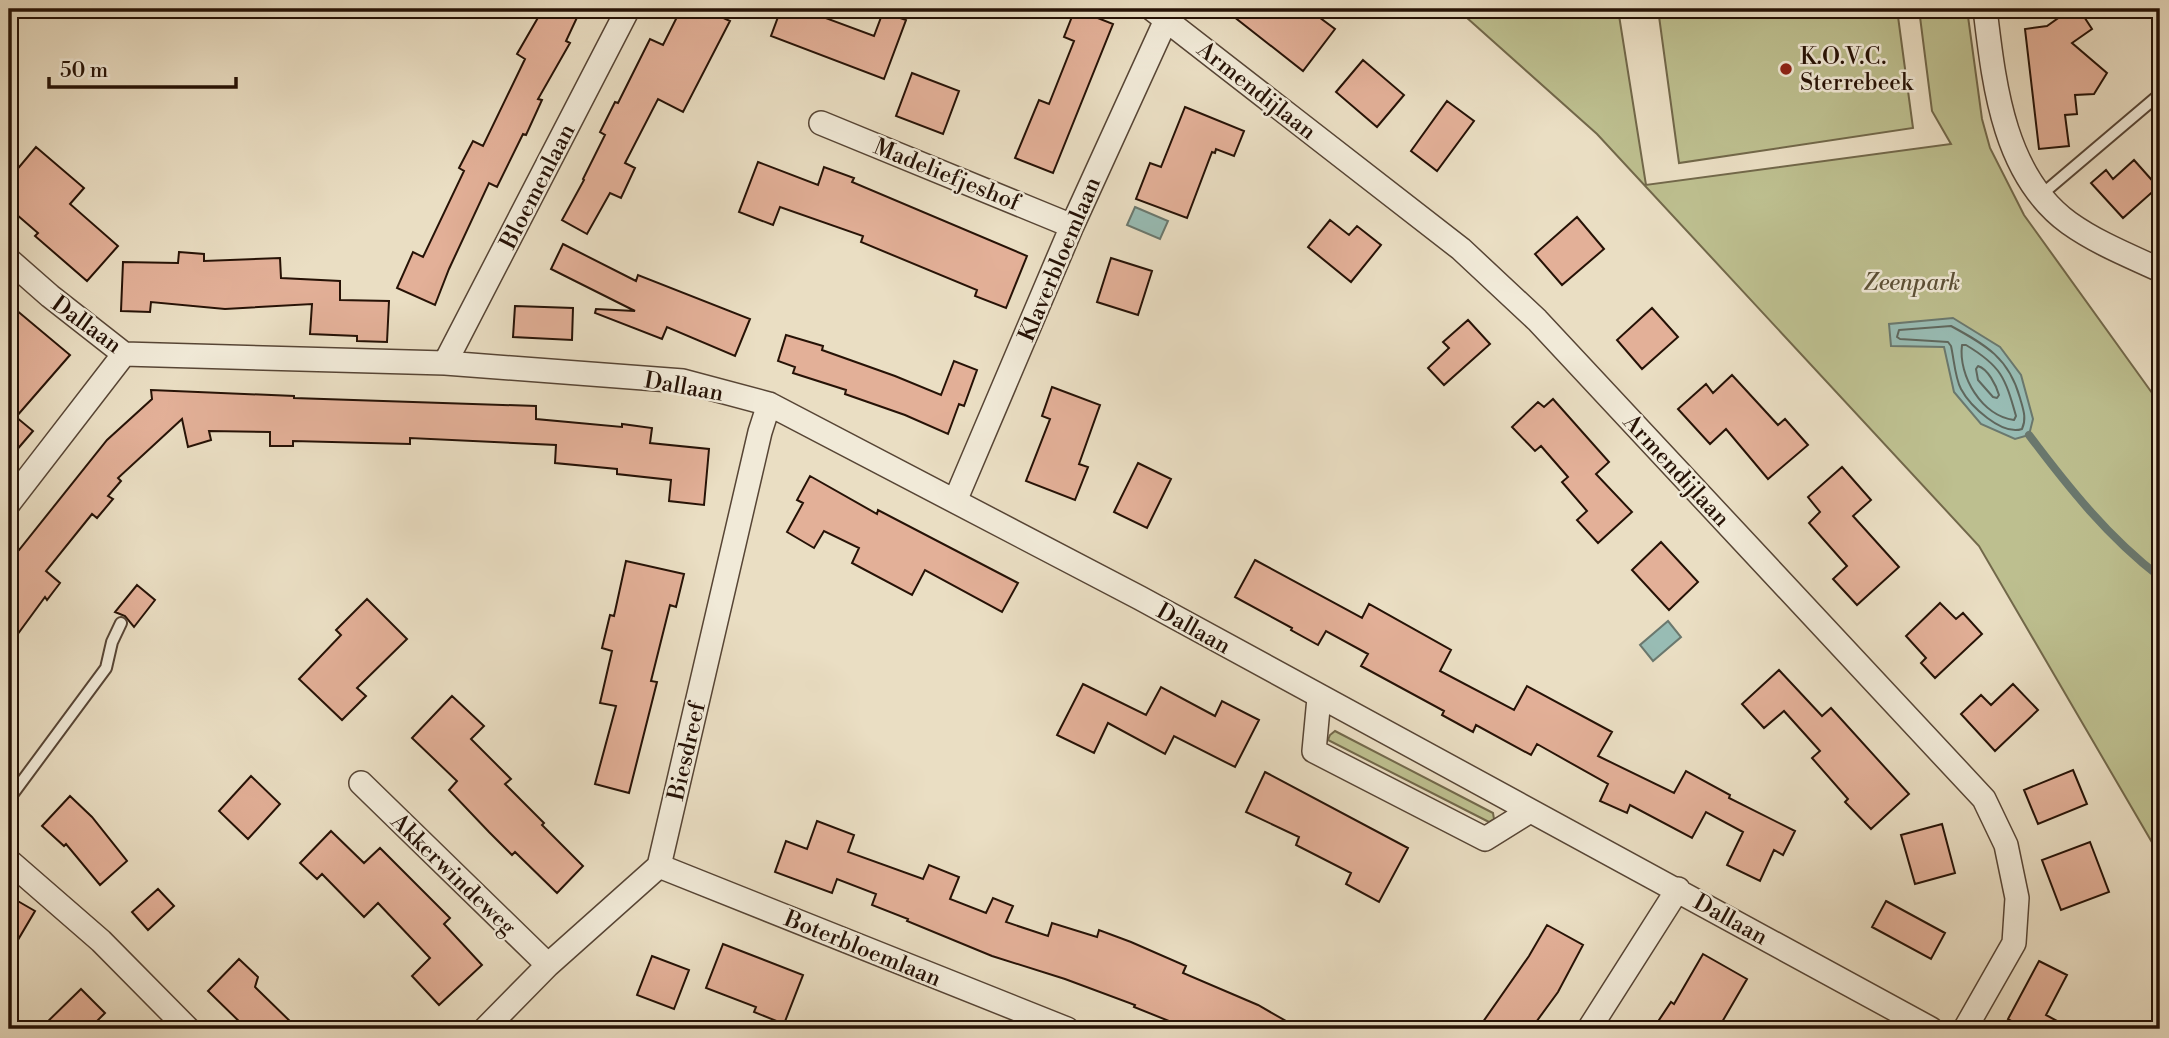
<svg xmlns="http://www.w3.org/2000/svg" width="2169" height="1038" font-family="'Libre Bodoni',serif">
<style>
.green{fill:#bdbf8f;stroke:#72684a;stroke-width:2}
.water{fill:#98bcb4;stroke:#6a786e;stroke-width:2}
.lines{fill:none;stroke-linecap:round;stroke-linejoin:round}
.shore{stroke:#5f675d;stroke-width:2}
.stream{stroke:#6a786e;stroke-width:8}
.building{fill:#e3b098;stroke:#261206;stroke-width:2}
.lane-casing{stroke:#574535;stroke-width:14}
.street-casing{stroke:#574535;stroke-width:26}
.lane{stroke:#f1ead8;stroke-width:10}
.street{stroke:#f1ead8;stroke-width:23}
.poi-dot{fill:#8f2418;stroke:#f1ead8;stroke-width:2.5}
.labels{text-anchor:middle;stroke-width:5;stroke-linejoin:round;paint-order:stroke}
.poi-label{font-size:23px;fill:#261206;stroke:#f1ead8;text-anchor:start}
.street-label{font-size:23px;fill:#261206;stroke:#f1ead8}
.park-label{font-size:23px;font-style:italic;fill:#5b4f36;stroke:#f1ead8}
</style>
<rect width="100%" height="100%" fill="#eadec3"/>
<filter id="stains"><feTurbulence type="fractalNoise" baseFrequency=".00286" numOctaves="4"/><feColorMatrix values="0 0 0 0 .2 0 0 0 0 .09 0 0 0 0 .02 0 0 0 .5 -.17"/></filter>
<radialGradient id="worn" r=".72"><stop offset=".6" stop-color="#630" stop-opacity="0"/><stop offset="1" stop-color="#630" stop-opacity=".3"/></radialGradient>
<path class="green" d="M1457 9H1618L1646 185 1951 144 1932 111 1919 9H1967L1982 119 1990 148 2024 215 2160 404V856L1979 546 1597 134Z
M1658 9H1897L1913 128 1679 163Z
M1335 731 1493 813 1494 819 1489 822 1328 740 1330 735Z"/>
<path class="water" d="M1135 207 1168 221 1160 239 1127 225Z
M1953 318 2000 347 2021 375 2033 419 2029 435 2015 439 1981 424 1954 392 1944 347 1891 346 1889 324Z
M1668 621 1681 637 1653 661 1640 645Z"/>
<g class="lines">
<path class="shore" d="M1951 326C1986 345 2009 358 2020 398 2023 409 2027 418 2022 429 2002 436 1970 406 1961 389 1955 378 1954 359 1951 346L1948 342 1900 339 1897 337 1899 330Z
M1962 345H1966C2001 366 2005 377 2016 416L2014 420C1982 416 1958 376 1962 345Z
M1978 366C1988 369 1996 385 1999 395L1997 398 1993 397 1978 380 1976 369Z"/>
<path class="stream" d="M2029 435C2068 487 2108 537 2160 577"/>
</g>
<path class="building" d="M543 9H581L566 41 570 43 538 99 542 100 526 135 523 134 497 187 489 183 449 269 435 305 397 288 413 252 423 257 464 171 459 168 473 141 483 146 525 59 517 54Z
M681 9H704L730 21 683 112 658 99 625 163 635 168 621 198 610 193 587 234 562 220 584 180 583 179 605 135 600 132 615 102 618 103 650 39 663 45Z
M781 9H822L820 16 874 36 883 12 906 20 884 79 771 36Z
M1075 9 1113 24 1053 173 1015 158 1039 100 1049 104 1074 41 1064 37Z
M1224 9H1308L1335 29 1303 71Z
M2071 9H2079L2092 29 2072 43 2107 73 2094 94 2075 95 2077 114 2065 115 2069 146 2039 149 2025 29 2047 26Z
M1363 60 1404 95 1377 127 1336 92Z
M912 73 959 91 943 134 896 116Z
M1447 101 1474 121 1437 171 1411 151Z
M1185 107 1244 131 1234 156 1216 149 1215 153 1212 152 1187 218 1136 199 1150 163 1161 167Z
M36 147 84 188 70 204 118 246 87 281 35 236 38 233 9 208V179Z
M2134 160 2158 187 2123 218 2091 183 2106 170 2113 179Z
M758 162 818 185 824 167 854 178 852 182 1027 256 1006 308 975 296 977 290 861 242 863 236 780 207 773 225 739 212Z
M1577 217 1604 249 1562 285 1535 254Z
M1330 220 1349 235 1357 226 1381 245 1351 282 1308 247Z
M563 244 636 281 638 275 750 319 735 356 667 327 662 339 595 313 596 309 635 311 551 269Z
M179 252 204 254V261L280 258 281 278 340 281V300L389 301 387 342 357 341V336L310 334 312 304 225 309 151 302 150 312 121 311 123 262 178 263Z
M1111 258 1152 271 1138 315 1097 302Z
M9 304 70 355 16 417 33 431 9 459Z
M515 306 573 308 572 340 513 337Z
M1652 308 1678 337 1642 369 1617 340Z
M1468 320 1490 344 1444 385 1428 368 1449 348 1443 342Z
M786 335 823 346 822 350 895 376 941 395 954 361 977 370 964 406 959 404 948 434 905 415 845 394 846 390 793 373 795 367 778 361Z
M1732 375 1778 425 1785 419 1808 445 1768 479 1726 429 1710 444 1678 409 1706 384 1713 393Z
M1052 387 1100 405 1079 464 1088 467 1075 500 1026 481 1050 419 1042 416Z
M151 390 294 396V398L536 406V419L622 427V424L652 428 650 443 709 449 704 505 669 501 671 480 617 474V469L555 463 556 445 410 438V444L293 441V446H270V432L209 431 211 440 188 447 182 419 118 478 121 481 108 496 113 499 97 518 92 514 46 571 60 583 47 600 45 597 9 646V559L17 549 19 550 107 440 152 399Z
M1553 399 1609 462 1596 474 1632 512 1598 543 1577 520 1587 511 1562 482 1568 477 1541 446 1535 451 1512 427 1538 402 1544 407Z
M1138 463 1171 479 1147 528 1114 512Z
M1842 467 1871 500 1853 516 1899 567 1857 605 1833 579 1847 566 1809 523 1820 512 1808 497Z
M810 476 877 514 878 510 1018 583 1002 612 925 570 912 595 852 563 859 548 824 531 814 548 787 532 803 503 797 500Z
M1661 542 1698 582 1669 610 1632 570Z
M1255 560 1362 618 1369 604 1451 650 1440 671 1514 710 1527 686 1612 732 1598 756 1674 793 1686 771 1730 795 1729 798 1795 831 1783 855 1774 850 1760 881 1727 865 1743 832 1706 812 1692 838 1630 805 1627 813 1600 801 1608 784 1537 744 1531 755 1476 725 1473 732 1442 715 1444 711 1361 666 1368 654 1326 631 1318 645 1291 630 1292 628 1235 597Z
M626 561 684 574 676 607 670 605 651 681 657 682 629 793 595 784 616 706 600 703 612 651 602 648 610 615 614 616Z
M137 585 155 600 134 627 125 616 115 612Z
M367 599 407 639 357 688 366 696 342 720 299 679 341 635 336 630Z
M1940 603 1956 619 1963 613 1982 634 1935 678 1921 663 1926 658 1906 636Z
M1779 670 1822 716 1831 708 1909 794 1871 829 1845 802 1848 799 1812 758 1820 751 1784 711 1764 728 1742 704Z
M1083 684 1146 715 1161 687 1215 716 1222 701 1259 720 1235 767 1174 736 1165 754 1108 723 1094 753 1057 735Z
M2013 684 2038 710 1995 751 1961 714 1981 695 1991 705Z
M452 696 484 726 471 739 511 779 505 784 544 823 542 825 583 866 557 893 515 852 512 855 489 832 449 790 457 781 412 738Z
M2073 770 2087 804 2038 824 2024 790Z
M1265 772 1408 848 1379 902 1346 884 1351 873 1296 845 1299 837 1246 812Z
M251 776 280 804 248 839 219 811Z
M70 796 92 817 127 861 100 885 66 844 64 846 42 826Z
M817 821 854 835 848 852 923 879 929 865 959 877 950 899 986 913 993 898 1013 906 1006 922 1048 936 1052 923 1097 937 1099 930 1131 942 1186 966 1183 973 1258 1005 1300 1029H1189L1134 1007 1135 1005 1065 979 992 956 907 921 908 919 872 905 876 894 837 879 832 893 775 872 786 841 807 849Z
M1942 824 1955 873 1915 884 1901 835Z
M331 831 364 863 380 848 450 918 444 924 482 965 439 1005 412 976 430 958 378 903 364 917 322 874 317 879 300 863Z
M2090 842 2109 892 2061 910 2042 860Z
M158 889 174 906 148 930 132 912Z
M9 896 35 911 9 955Z
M1886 901 1945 933 1931 959 1872 927Z
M1547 925 1583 945 1558 992 1531 1029H1478L1529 956Z
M723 944 803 975 784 1024 754 1012 756 1007 706 988Z
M1703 954 1747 979 1718 1029H1653L1671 1002 1674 1004Z
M652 956 689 970 674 1009 637 995Z
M239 959 258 977 255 987 298 1029H247L208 991Z
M2039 961 2067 975 2046 1015 2072 1029H2026L2008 1019Z
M81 989 105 1013 89 1029H40Z"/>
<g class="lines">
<g class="lane-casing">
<path id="lane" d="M2041 195 2160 94
M9 799 106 668 112 642 121 623"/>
</g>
<g class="street-casing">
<path id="street" d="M1152 9 1461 249 1537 320 1984 799 2006 845 2017 898 2014 943 1965 1029
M1985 9C1994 83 2003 175 2069 223 2097 243 2130 256 2160 270
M821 123 1072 226
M9 260 50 296 124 354 445 363 683 381 769 404 1140 598 1931 1029
M445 363 628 9
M955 501 1072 226 1166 20
M9 503 124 354
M1319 698 1314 751 1485 839 1530 811
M361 783 548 965
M9 861 101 941 188 1029
M659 866 1067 1029
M485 1029 548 965 659 866 760 432 769 404
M1589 1029 1678 889"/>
</g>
<use href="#lane" class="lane"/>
<use href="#street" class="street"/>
</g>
<circle class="poi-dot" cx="1786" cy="69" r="7"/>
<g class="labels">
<g class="poi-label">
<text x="1800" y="64">K.O.V.C.<tspan x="1800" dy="26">Sterrebeek</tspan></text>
</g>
<g class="street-label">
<text transform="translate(1257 90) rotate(38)" y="8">Armendijlaan</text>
<text transform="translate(947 174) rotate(22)" y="8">Madeliefjeshof</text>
<text transform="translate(537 186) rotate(-63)" y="8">Bloemenlaan</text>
<text transform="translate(1059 259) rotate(-67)" y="8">Klaverbloemlaan</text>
<text transform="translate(87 324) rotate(36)" y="8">Dallaan</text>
<text transform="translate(684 386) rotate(10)" y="8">Dallaan</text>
<text transform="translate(1677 470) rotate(47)" y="8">Armendijlaan</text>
<text transform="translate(1194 628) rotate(29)" y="8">Dallaan</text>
<text transform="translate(686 751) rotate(-77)" y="8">Biesdreef</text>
<text transform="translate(454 874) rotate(44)" y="8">Akkerwindeweg</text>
<text transform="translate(1731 919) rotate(29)" y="8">Dallaan</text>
<text transform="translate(863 948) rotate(22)" y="8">Boterbloemlaan</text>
</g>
<g class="park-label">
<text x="1912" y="290">Zeenpark</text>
</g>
</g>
<rect width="2169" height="1038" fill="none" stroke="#eadec3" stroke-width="35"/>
<rect x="10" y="10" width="2148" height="1017" fill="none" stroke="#261206" stroke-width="3.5"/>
<rect x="18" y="18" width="2134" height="1003" fill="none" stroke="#261206" stroke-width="2"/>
<path d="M49 77v10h187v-10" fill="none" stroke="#261206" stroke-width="3.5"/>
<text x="60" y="77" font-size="21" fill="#261206" stroke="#f1ead8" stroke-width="5" paint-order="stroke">50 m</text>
<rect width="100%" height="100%" filter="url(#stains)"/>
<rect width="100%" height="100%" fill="url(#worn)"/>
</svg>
